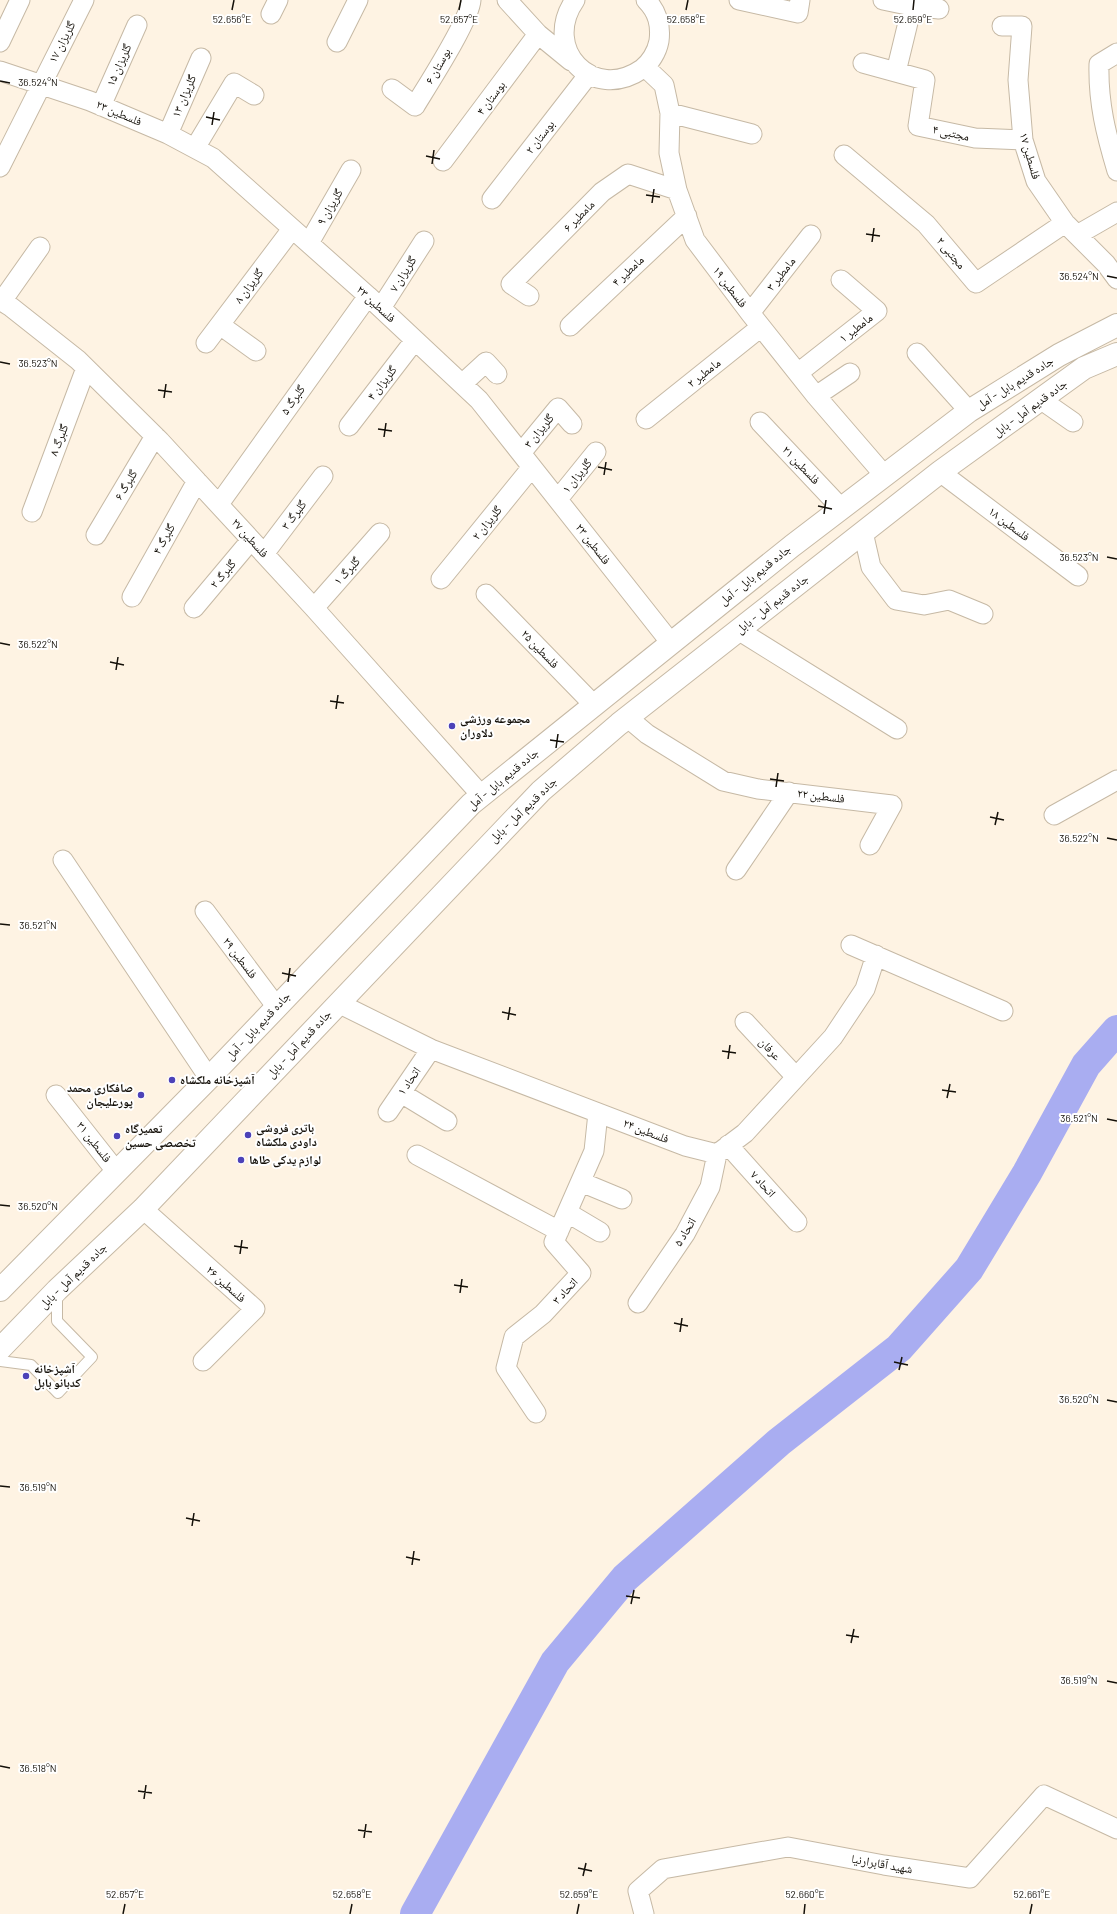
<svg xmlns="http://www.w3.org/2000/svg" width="1117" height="1914" font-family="Barlow,'Noto Naskh Arabic',sans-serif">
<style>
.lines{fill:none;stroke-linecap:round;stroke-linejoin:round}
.river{stroke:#a9adf1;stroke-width:30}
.service-casing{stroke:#c6b9a5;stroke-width:12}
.minor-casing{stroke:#c6b9a5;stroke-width:21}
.primary-casing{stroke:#c6b9a5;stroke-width:24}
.service{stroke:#fff;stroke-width:10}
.minor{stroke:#fff;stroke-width:19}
.primary{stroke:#fff;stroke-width:22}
.ticks{fill:none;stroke:#141009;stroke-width:1.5}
.poi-dot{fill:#4c42b8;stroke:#fff;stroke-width:1.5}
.labels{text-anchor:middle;stroke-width:4;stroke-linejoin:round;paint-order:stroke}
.street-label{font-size:12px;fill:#141009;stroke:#fff}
.poi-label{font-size:12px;font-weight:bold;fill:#141009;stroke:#fff;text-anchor:start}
.ticks-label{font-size:10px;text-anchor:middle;fill:#141009;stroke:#fff;stroke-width:4;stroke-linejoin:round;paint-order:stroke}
</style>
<rect width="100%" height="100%" fill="#fef3e3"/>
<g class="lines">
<path class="river" d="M415 1914 555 1662 625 1578 779 1442 899 1348 969 1269 1027 1173 1086 1065 1117 1030"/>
<g class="service-casing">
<path id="service" d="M0 1361 31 1365 58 1393 92 1357 57 1321V1293"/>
</g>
<g class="minor-casing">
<path id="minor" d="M507 0 538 34 571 61
M575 0C541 49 593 103 642 69 650 63 657 52 659 41 661 25 658 12 646 0
M739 0 798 13 800 0
M883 0 912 6 939 9
M271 14 278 0
M1002 26H1022L1018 80 1023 140 1036 181 1065 223 1106 264 1117 279
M0 42 20 0
M337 42 358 0
M1117 53 1099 64C1098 103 1106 134 1117 171
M863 63 925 80 918 126 975 138 1023 140
M645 67 664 85 670 113 669 153 677 190 695 240 750 313 816 396 885 476
M0 71 90 101 168 134 213 158 368 296 479 400 671 643
M896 72 912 6
M392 89 415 106C427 86 470 20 471 0
M101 106 137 25
M670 113 752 134
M168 134 201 58
M195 148 234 83 254 95
M844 155 926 224 976 283 1065 223
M443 161 538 34
M0 167 84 0
M492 199 589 74
M1077 235 1117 212
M309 243 351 170
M529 296 511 284 602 192 628 174 677 190
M0 300 11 307 78 360 160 441 314 608 482 796
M2 301 40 247
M381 308 424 241
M750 313 811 235
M220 325 256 351
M570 326 687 216
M206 343 292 229
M917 353 969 411
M798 373 877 311 841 280
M462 384 486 362 497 374
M816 396 850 373
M1040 399 1073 422
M646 419 761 327
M760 422 841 508
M349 426 415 340
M521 453 558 408 572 424
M940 472 1078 576
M558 499 596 452
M219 504 368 296
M32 512 86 368
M863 532 871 567 896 600 924 605 949 600 983 614
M96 535 155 436
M264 554 323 476
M441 579 532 467
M486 594 594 705
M132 597 197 481
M194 608 251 540
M314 608 380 533
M738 630 897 729
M628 718 647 734 723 781 758 789 892 805 870 845
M1054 815 1117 780
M63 860 209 1078
M736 870 789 792
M205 911 276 1006
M851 945 1003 1011
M338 1003 431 1049 685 1146 717 1154 745 1133 833 1037 865 989 876 955
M745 1022 796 1077
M401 1093 447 1121
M56 1095 116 1171
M388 1112 431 1049
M728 1145 797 1222
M417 1155 559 1231
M581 1182 622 1199
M143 1209 255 1309 203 1361
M568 1213 600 1232
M638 1303 685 1234 710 1187 717 1154
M536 1413 506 1368 514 1337 543 1314 581 1273 554 1242 594 1151 598 1113
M644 1914 638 1891 663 1869 788 1847 884 1865 970 1878 1044 1795 1117 1829"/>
</g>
<g class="primary-casing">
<path id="primary" d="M0 1290 209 1078 471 804 792 546 969 411 1059 355 1117 325
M0 1349 57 1290 143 1209 541 791 619 724 940 472 1084 368 1117 354"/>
</g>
<use href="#service" class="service"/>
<use href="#minor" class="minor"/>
<use href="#primary" class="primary"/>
</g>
<path class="ticks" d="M232 10 234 0M459 10 461 0M686 10 688 0M913 10 914 0M0 81 10 83M206 117 220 120M212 125 214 112M426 156 440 159M432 164 434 150M646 195 660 197M652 203 654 189M866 234 880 236M872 242 874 228M1107 276 1117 278M0 362 10 364M158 390 172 392M164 398 166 384M378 429 392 431M384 437 386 423M598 467 612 470M604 475 606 462M818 506 832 509M824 514 826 500M1107 557 1117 559M0 643 10 645M110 662 124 665M116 670 118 657M330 701 344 703M336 709 338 695M550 740 564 742M556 748 558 734M770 779 784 781M776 787 778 773M990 817 1004 820M995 825 998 812M1107 838 1117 840M0 924 10 925M282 973 296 976M288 982 290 968M502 1012 516 1015M508 1020 510 1007M722 1051 736 1053M728 1059 730 1045M942 1090 956 1092M947 1098 950 1084M1107 1119 1117 1121M0 1205 10 1206M234 1246 248 1248M240 1254 242 1240M454 1285 468 1287M460 1293 462 1279M674 1323 688 1326M680 1332 682 1318M894 1362 908 1365M899 1370 902 1357M1107 1400 1117 1402M0 1486 10 1487M186 1518 200 1521M192 1526 194 1513M406 1557 420 1560M412 1565 414 1551M626 1596 640 1598M631 1604 634 1590M846 1635 859 1637M851 1643 854 1629M1107 1681 1117 1683M0 1766 10 1768M138 1791 152 1793M144 1799 146 1785M358 1830 372 1832M364 1838 366 1824M578 1868 592 1871M583 1876 586 1863M123 1914 125 1904M350 1914 352 1904M577 1914 579 1904M804 1914 805 1904M1030 1914 1032 1904"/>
<g class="poi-dot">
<circle cx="452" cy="726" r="4"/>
<circle cx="172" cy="1080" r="4"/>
<circle cx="141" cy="1095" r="4"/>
<circle cx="248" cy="1135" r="4"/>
<circle cx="117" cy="1136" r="4"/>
<circle cx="241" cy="1160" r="4"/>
<circle cx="26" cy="1376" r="4"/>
</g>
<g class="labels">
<g class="street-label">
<text transform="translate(62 42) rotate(-63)" y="4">گلریزان ۱۷</text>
<text transform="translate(119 65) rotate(-66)" y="4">گلریزان ۱۵</text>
<text transform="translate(438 66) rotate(-60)" y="4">بوستان ۶</text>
<text transform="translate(184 96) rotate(-67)" y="4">گلریزان ۱۳</text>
<text transform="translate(491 98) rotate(-53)" y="4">بوستان ۴</text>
<text transform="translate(119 113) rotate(23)" y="4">فلسطین ۲۳</text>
<text transform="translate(951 133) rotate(12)" y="4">مجتبی ۴</text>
<text transform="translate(540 137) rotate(-52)" y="4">بوستان ۲</text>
<text transform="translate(1030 156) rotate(74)" y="4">فلسطین ۱۷</text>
<text transform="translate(330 207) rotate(-60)" y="4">گلریزان ۹</text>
<text transform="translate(579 216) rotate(-45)" y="4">مامطیر ۶</text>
<text transform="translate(951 253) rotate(50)" y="4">مجتبی ۲</text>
<text transform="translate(628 271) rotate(-43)" y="4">مامطیر ۴</text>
<text transform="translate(403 274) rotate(-58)" y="4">گلریزان ۷</text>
<text transform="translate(781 274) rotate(-52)" y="4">مامطیر ۳</text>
<text transform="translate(249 286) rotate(-53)" y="4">گلریزان ۸</text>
<text transform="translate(730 287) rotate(53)" y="4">فلسطین ۱۹</text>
<text transform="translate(376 304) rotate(43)" y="4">فلسطین ۲۳</text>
<text transform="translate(856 328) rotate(-38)" y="4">مامطیر ۱</text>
<text transform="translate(704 373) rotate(-38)" y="4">مامطیر ۲</text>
<text transform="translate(382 383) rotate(-52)" y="4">گلریزان ۴</text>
<text transform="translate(1015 383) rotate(-32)" y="4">جاده قدیم بابل - آمل</text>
<text transform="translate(293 400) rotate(-55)" y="4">گلبرگ ۵</text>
<text transform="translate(1030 408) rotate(-36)" y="4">جاده قدیم آمل - بابل</text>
<text transform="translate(539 431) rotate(-51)" y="4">گلریزان ۳</text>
<text transform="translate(59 440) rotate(-69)" y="4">گلبرگ ۸</text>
<text transform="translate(801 465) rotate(46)" y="4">فلسطین ۲۱</text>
<text transform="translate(577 476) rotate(-51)" y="4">گلریزان ۱</text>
<text transform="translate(126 485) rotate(-59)" y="4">گلبرگ ۶</text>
<text transform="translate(294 515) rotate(-53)" y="4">گلبرگ ۳</text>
<text transform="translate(487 523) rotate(-51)" y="4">گلریزان ۲</text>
<text transform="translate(1009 524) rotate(37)" y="4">فلسطین ۱۸</text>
<text transform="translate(250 538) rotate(48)" y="4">فلسطین ۲۷</text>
<text transform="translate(164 539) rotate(-61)" y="4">گلبرگ ۴</text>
<text transform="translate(593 544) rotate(52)" y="4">فلسطین ۲۳</text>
<text transform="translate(347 571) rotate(-48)" y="4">گلبرگ ۱</text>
<text transform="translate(223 574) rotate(-50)" y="4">گلبرگ ۲</text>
<text transform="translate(755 575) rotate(-39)" y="4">جاده قدیم بابل - آمل</text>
<text transform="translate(772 604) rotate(-38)" y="4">جاده قدیم آمل - بابل</text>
<text transform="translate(540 649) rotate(46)" y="4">فلسطین ۲۵</text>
<text transform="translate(503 779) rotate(-40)" y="4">جاده قدیم بابل - آمل</text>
<text transform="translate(821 796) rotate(7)" y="4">فلسطین ۲۲</text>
<text transform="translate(523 810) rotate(-44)" y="4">جاده قدیم آمل - بابل</text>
<text transform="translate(240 958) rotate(53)" y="4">فلسطین ۲۹</text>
<text transform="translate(258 1026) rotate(-47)" y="4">جاده قدیم بابل - آمل</text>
<text transform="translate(299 1044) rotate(-47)" y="4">جاده قدیم آمل - بابل</text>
<text transform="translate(770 1049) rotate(47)" y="4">عرفان</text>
<text transform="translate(409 1081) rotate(-55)" y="4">اتحاد ۱</text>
<text transform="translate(646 1131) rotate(21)" y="4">فلسطین ۲۴</text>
<text transform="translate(94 1142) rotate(52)" y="4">فلسطین ۳۱</text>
<text transform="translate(763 1184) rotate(48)" y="4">اتحاد ۷</text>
<text transform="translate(685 1232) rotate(-59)" y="4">اتحاد ۵</text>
<text transform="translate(73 1276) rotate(-44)" y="4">جاده قدیم آمل - بابل</text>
<text transform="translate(226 1284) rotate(42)" y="4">فلسطين ٢۶</text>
<text transform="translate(565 1291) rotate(-47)" y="4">اتحاد ۳</text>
<text transform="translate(882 1864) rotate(10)" y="4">شهید آقابرارنیا</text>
</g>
<g class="poi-label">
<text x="460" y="723">مجموعه ورزشی<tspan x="460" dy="14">دلاوران</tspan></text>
<text x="180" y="1084">آشپزخانه ملکشاه</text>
<text x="133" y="1092" text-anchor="end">صافکاری محمد<tspan x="133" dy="14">پورعلیجان</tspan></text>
<text x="256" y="1132">باتری فروشی<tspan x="256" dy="14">داودی ملکشاه</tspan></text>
<text x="125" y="1133">تعمیرگاه<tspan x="125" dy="14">تخصصی حسین</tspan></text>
<text x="249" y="1164">لوازم یدکی طاها</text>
<text x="34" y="1373">آشپزخانه<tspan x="34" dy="14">کدبانو بابل</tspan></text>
</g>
</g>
<g class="ticks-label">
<text x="459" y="23">52.657°E</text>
<text x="686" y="23">52.658°E</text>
<text x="913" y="23">52.659°E</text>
<text x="232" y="23">52.656°E</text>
<text x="38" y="86">36.524°N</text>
<text x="1079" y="280">36.524°N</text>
<text x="38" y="367">36.523°N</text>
<text x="1079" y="561">36.523°N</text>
<text x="38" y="648">36.522°N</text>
<text x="1079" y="842">36.522°N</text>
<text x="38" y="929">36.521°N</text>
<text x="1079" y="1122">36.521°N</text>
<text x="38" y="1210">36.520°N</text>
<text x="1079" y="1403">36.520°N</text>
<text x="38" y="1491">36.519°N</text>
<text x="1079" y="1684">36.519°N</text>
<text x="38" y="1772">36.518°N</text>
<text x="125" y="1898">52.657°E</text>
<text x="352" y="1898">52.658°E</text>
<text x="579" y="1898">52.659°E</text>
<text x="805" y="1898">52.660°E</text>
<text x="1032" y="1898">52.661°E</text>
</g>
</svg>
